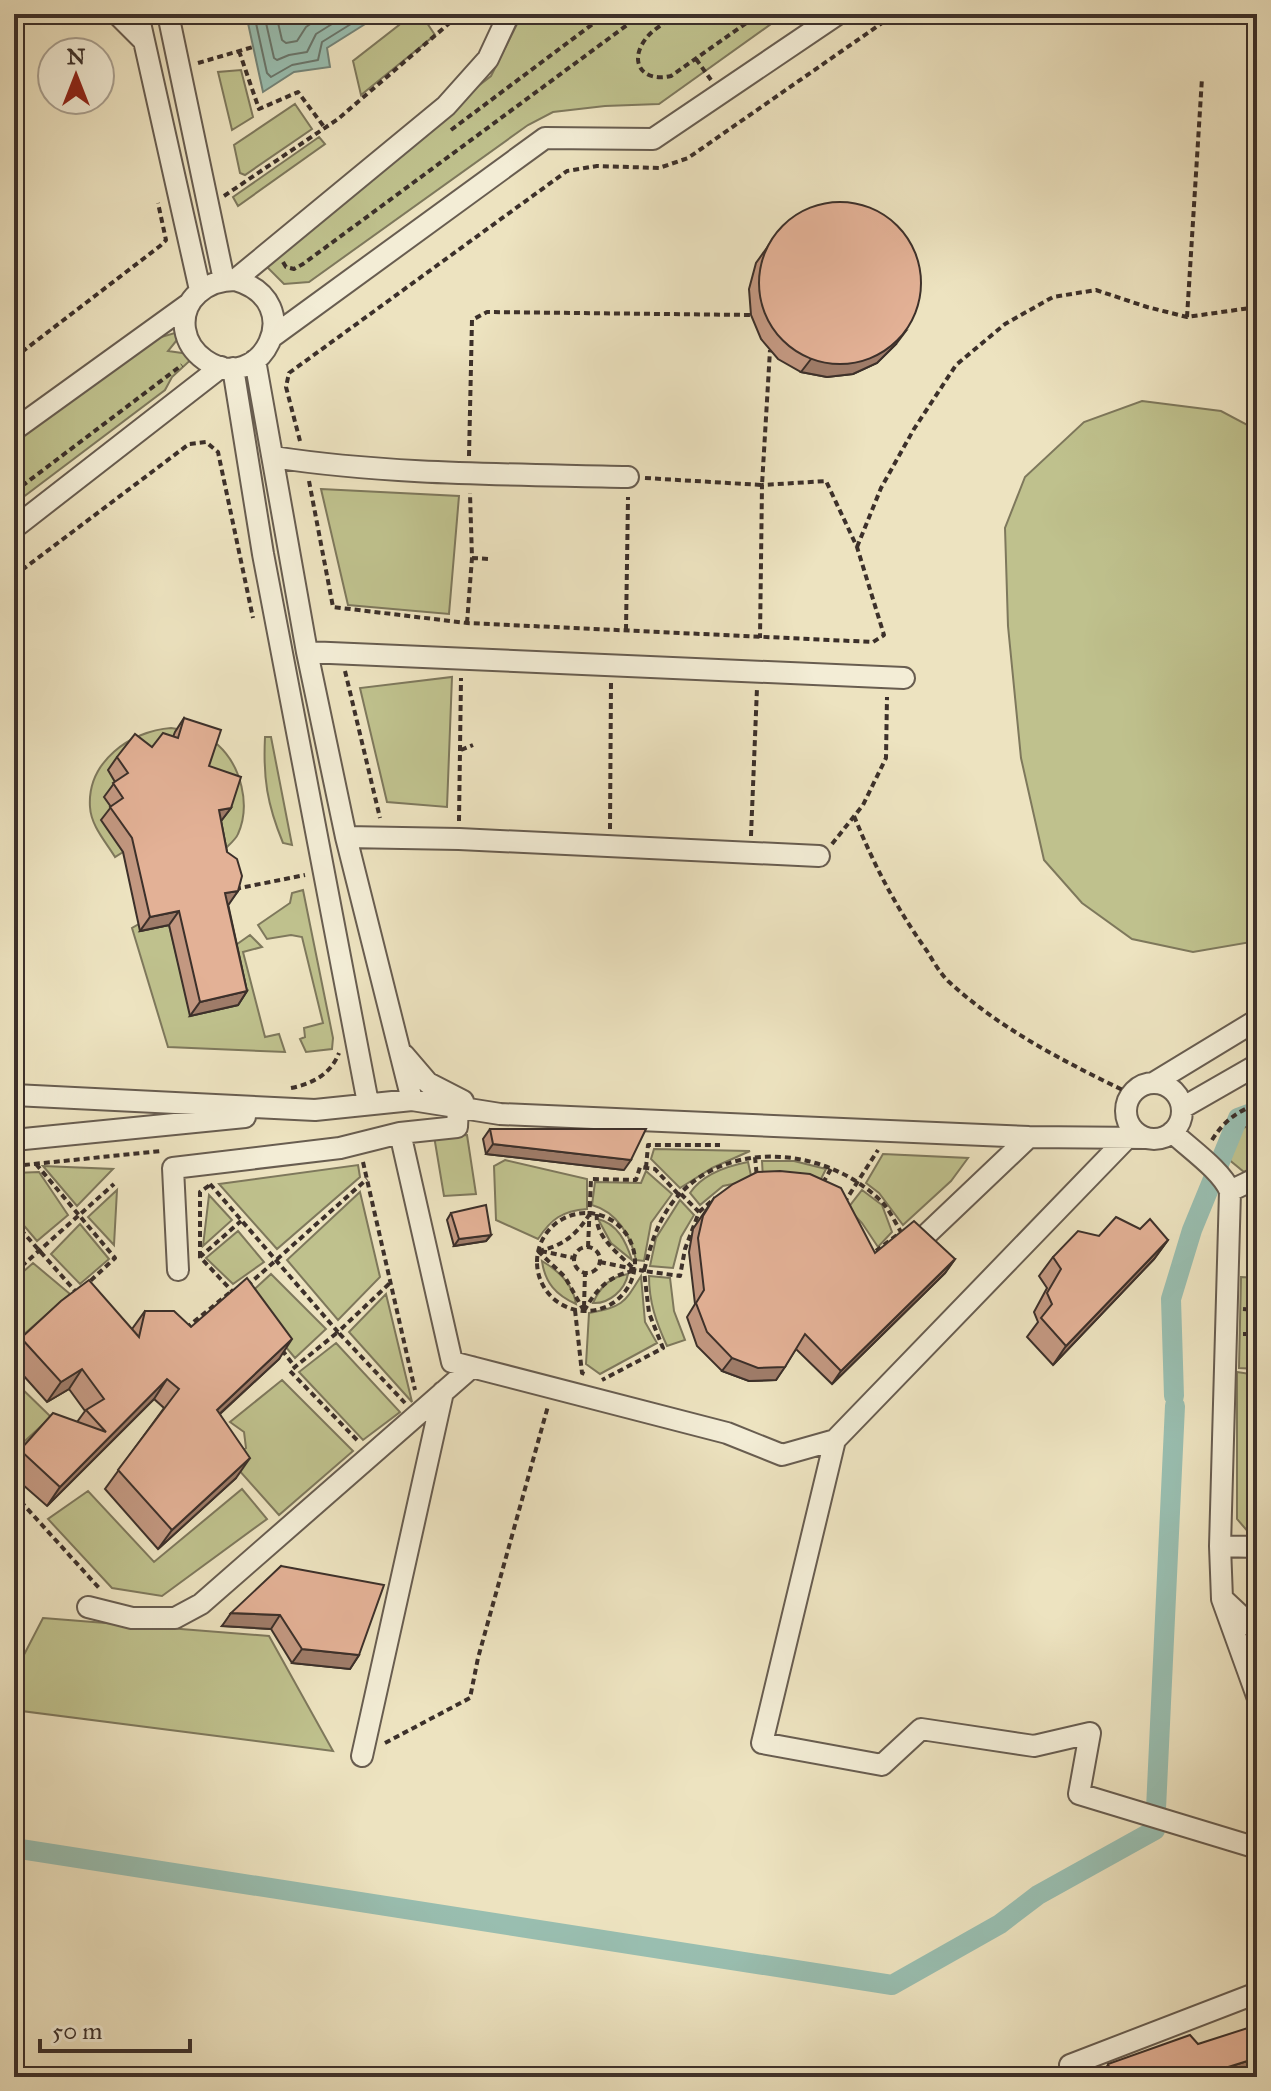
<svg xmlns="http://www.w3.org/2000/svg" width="1271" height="2091" font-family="'IM FELL Great Primer',serif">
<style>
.green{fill:#bfc18d;stroke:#7e785c;stroke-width:2}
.water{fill:#99beb0;stroke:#74857a;stroke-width:2}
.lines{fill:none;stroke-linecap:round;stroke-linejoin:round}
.shore{stroke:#6a776d;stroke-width:2}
.canal{stroke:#99beb0;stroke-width:20}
.minor-casing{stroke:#685d50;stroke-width:24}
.path{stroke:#3c302a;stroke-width:4;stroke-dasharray:6 4;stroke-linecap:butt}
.minor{stroke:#f3edd6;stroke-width:20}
.wall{fill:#c39881;stroke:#3c302a;stroke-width:2}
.shaded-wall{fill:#9f7c69;stroke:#3c302a;stroke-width:2}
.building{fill:#e3b196;stroke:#3c302a;stroke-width:2}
</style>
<rect width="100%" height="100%" fill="#ede3c0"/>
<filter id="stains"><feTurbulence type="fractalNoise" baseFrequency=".0025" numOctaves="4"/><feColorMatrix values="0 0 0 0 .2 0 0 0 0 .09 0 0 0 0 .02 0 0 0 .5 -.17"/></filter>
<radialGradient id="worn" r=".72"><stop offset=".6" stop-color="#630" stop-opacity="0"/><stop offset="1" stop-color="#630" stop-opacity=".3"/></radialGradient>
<path class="green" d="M390 14H421L435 35 361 95 353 61 399 25Z
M522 14H785L659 104 605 106 553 112 528 125 309 282 284 284 268 268 272 253 357 180 491 76Z
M241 70 253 117 232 130 218 72Z
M295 104 312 129 245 175 240 173 234 145Z
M319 137 325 144 238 206 233 197Z
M185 330 168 351 196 355 172 377 165 390 14 504V432L134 345Z
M1142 401 1221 411 1257 430V941L1193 952 1132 939 1082 903 1044 860 1021 758 1008 626 1005 528 1025 477 1084 422Z
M321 489 459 496 449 614 348 605Z
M452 677 447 807 387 802 360 688Z
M171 728C186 730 206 734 218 745 241 766 251 805 238 834 236 839 230 844 226 848L168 752 119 787 114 811 123 852 115 857C106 842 91 826 90 807 87 762 130 731 171 728Z
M265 737H271L292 845 283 843C267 804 263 778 265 737Z
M303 890 333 1038 332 1049 306 1052 300 1039 305 1037 304 1028 323 1023 302 937 291 935 267 939 258 925 290 903 292 893Z
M139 924 141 931 169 925 191 1015 226 952 250 935 262 947 243 952 265 1037 279 1034 285 1052 168 1047 132 928Z
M1257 1124V1165L1244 1172 1227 1158 1228 1142 1242 1128Z
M467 1135 476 1194 444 1196 434 1136Z
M654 1149 750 1151 712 1168 680 1188 651 1159Z
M883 1154 968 1158 951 1181 903 1225 879 1193 866 1183Z
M505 1160 587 1179V1209C562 1211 551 1219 538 1239L496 1220 494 1166Z
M762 1161H794L826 1169 817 1187 763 1179Z
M748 1162 752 1180 723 1186 700 1205 690 1193C702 1175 727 1166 748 1162Z
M358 1165 360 1177 277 1249 219 1184Z
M43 1166 113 1169 77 1206Z
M646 1171 672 1194 651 1223 644 1261 636 1260C631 1236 617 1212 592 1205L595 1182 641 1183Z
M39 1172 68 1215 37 1241 14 1214V1173Z
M117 1190 114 1245 88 1217Z
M862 1190 882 1205 892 1232 878 1247 862 1223 848 1208Z
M360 1192 380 1277 338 1320 287 1260Z
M209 1195 232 1220 203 1246Z
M680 1200 694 1215 681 1237 673 1268 650 1266 656 1238Z
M598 1219C618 1224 626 1242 632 1260L611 1243Z
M80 1224 109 1259 80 1284 51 1254Z
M238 1231 264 1262 233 1284 206 1258Z
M542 1261C559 1271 573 1284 576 1304 556 1295 545 1283 542 1261Z
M33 1263 70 1294 14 1343V1280Z
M271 1274 326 1329 295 1358 245 1298Z
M628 1274C625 1290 609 1304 593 1303 600 1287 610 1277 628 1274Z
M641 1276 645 1322 657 1343 600 1374 586 1364 589 1313C623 1306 623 1305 641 1276Z
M649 1276 670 1278 674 1311 685 1340 667 1346C656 1322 649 1302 649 1276Z
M1241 1277 1257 1278V1369L1239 1368Z
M386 1294 412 1402 349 1332Z
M336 1343 400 1412 363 1440 299 1372Z
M1237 1372 1257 1375V1534H1250L1237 1519Z
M282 1380 353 1451 279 1515 229 1459 246 1448 244 1432 230 1422Z
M14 1381 51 1417 14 1451Z
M242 1489 267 1519 162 1596 112 1588 48 1519 88 1491 154 1562Z
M43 1618 269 1636 333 1751 14 1710V1674Z"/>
<path class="water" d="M246 14H377L378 16 327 48 330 67 294 72 263 92Z"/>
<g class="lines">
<path class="shore" d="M254 14 267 73 271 77 292 65 318 60 322 42 367 14
M264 14 274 58 277 60 289 55 307 52 316 34 348 14
M276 14 282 40 286 43 297 41 306 27 325 14"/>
<path class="canal" d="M1174 1396 1171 1299 1192 1230 1238 1118 1257 1111
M14 1848 892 1985 1000 1924 1038 1895 1155 1830 1175 1406"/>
<g class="minor-casing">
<path id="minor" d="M117 14 143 40
M138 14 200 290
M168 14 224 280
M235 280C311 302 260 398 205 360 195 353 187 342 185 329 181 299 207 280 235 280L446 106 488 59 509 14
M272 337 545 138 653 139 838 14
M255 360 307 652 346 837 412 1100
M233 368 263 554 368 1103
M14 430 190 303
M273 457C390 475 510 474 628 477
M14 528 221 367
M307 652 904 678
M346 837 459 839 819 856
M404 1055 428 1083 463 1101
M1155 1082 1257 1020
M1126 1111a28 28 0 1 1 56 0a28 28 0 1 1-56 0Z
M14 1095 315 1110 412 1100 500 1114 1029 1137 1146 1138
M1182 1108 1257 1065
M1172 1132C1190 1149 1221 1170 1230 1191L1220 1546 1222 1599 1257 1696
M400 1133 452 1362 727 1433 782 1455 835 1440 1128 1137
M14 1140 245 1117
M1230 1191 1257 1178
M927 1234 1029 1137
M178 1270 173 1168 340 1148 400 1133 457 1127 458 1108
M835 1440 762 1743 882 1765 921 1729 1034 1746 1090 1733 1079 1794 1257 1848
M1220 1546 1257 1547
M1225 1601 1257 1631
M88 1607 132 1618H175L201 1604 472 1367
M362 1756 443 1392
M1074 2077 1070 2065 1257 1993"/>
</g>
<path class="path" d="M663 14 668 20 677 14
M668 20C662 25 653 30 648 36 627 60 641 83 671 76L759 14
M239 51 259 109 298 92 325 128
M696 59 711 80
M198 63 253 47
M451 130 606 14
M224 196 338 119 460 14
M283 262 286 267 294 269 303 264 642 14
M1187 317 1202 78
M14 358 160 246 166 240 158 203
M300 441 286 387 289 373 567 171 597 166 659 168 688 158 895 14
M469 456 472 320 487 312 751 315
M645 478 762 485 770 350
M309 481 333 607 467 623 873 642 884 635 857 547 826 481 762 485 760 638
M14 492 182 365
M857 547 881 488 914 429 956 365 1005 324 1053 297 1096 290 1147 307 1187 317 1257 307
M472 558 489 559
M14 576 189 444 206 442 218 452 253 618
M467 623 472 558 470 493
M626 630 628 497
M345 671 380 818
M461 750 473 745
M854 816C875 867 895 906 927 951 933 961 940 973 948 981 1001 1030 1067 1063 1131 1094
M459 821 461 678
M610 829 611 682
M751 836 757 688
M832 844 863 805 886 758 887 697
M235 889 305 875
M291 1088C312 1084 331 1074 339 1053
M1212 1140C1224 1121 1236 1112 1257 1104
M755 1157 757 1178
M363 1162 415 1390
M36 1164 115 1258 87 1284
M14 1166 161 1151
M646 1168 648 1145H720
M823 1183 832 1167
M210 1184 338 1332 391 1282
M681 1194 699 1212 685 1249 680 1276 644 1271C650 1247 657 1223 672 1203 723 1137 825 1146 881 1201 889 1209 895 1222 901 1232L872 1254
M844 1203 878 1150
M699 1212 715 1198
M537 1262a49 49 0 1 1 98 0a49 49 0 1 1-98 0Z
M597 1214C594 1236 619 1254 633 1268
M14 1222 76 1292
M574 1260a13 13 0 1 1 26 0a13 13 0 1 1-26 0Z
M588 1247 591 1179 636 1180 640 1167 655 1169 679 1195
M538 1251 565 1277 584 1311
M538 1251C563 1246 576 1235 589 1215
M541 1251 574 1258
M200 1257V1192L210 1185
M600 1262 644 1271 649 1313 663 1348 602 1380
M14 1273 114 1184
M247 1286 367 1179
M236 1291H232L200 1257 241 1221
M584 1307 585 1273
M1243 1309 1257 1310
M575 1310 582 1373 587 1375
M584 1311C596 1290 608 1276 633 1271
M186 1328 232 1291
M1243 1334H1257
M282 1350 295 1367
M357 1440 290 1371 338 1332 405 1403
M14 1494 99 1588
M385 1743 470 1698 478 1658 548 1406"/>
<use href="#minor" class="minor"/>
</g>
<path class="wall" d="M771 242 896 344 877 363 853 374 827 377 801 372 778 359 761 339 751 315 749 289 756 263Z
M184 718 231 808 221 821 227 852 238 891 228 904 247 991 238 1005 190 1016 169 925 140 931 123 852 101 820 111 807 104 797 115 782 108 770 117 757 152 747 173 737 175 732Z
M490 1129 624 1170 486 1154 483 1139Z
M714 1198 875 1253 955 1259 945 1273 832 1384 796 1349 776 1380 749 1381 722 1371 697 1346 687 1317 695 1304 689 1252 693 1229Z
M1257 1209V1253L1256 1210Z
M451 1213 491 1235 486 1241 454 1246 447 1220Z
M1140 1229 1168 1240 1154 1259 1053 1365 1027 1337 1038 1322 1034 1312 1047 1288 1039 1276 1053 1257 1099 1236Z
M145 1311 279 1359 220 1414 236 1478 158 1549 105 1489 164 1408 154 1399 47 1506 14 1477V1458L20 1450 77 1422 85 1411 69 1389 47 1402 14 1365V1348L21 1338 132 1329Z
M281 1566 359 1655 350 1669 292 1663 271 1629 222 1626Z
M1198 2044 1254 2069 1229 2077H1099L1108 2065Z"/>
<path class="shaded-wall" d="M906 331 896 344 877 363 853 374 827 377 801 372 811 359Z
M231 808 221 821 209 824 219 810Z
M238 891 229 904 216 907 225 893Z
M179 911 169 925 140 931 150 917Z
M247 991 238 1005 190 1016 200 1002Z
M493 1144 631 1160 624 1170 486 1154Z
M491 1235 486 1241 454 1246 459 1239Z
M1168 1240 1154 1259 1053 1365 1066 1346Z
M955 1259 945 1273 832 1384 841 1371Z
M292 1339 279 1359 203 1429 217 1410Z
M732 1358 785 1367 776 1380 749 1381 722 1371Z
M82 1369 69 1389 47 1402 61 1382Z
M167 1379 154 1399 47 1506 60 1487Z
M250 1458 236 1478 158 1549 172 1530Z
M231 1613 280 1615 271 1629 222 1626Z
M302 1649 359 1655 350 1669 292 1663Z
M1257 2058V2065L1254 2069 1229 2077H1204L1206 2074Z"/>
<path class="building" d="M759 283a81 81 0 1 1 162 0a81 81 0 1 1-162 0Z
M184 718 221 730 209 766 241 777 231 808 219 810 227 852 237 859 242 876 238 891 225 893 247 991 200 1002 179 911 150 917 132 838 110 807 123 798 113 783 128 773 117 757 135 734 152 747 163 733 178 738Z
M490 1129H646L631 1160 493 1144Z
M780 1171 810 1174 841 1188 875 1253 914 1221 955 1259 841 1371 805 1334 785 1367 758 1368 732 1358 707 1332 696 1303 704 1290 698 1238 703 1216 714 1198 733 1184 757 1172Z
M486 1205 491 1235 459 1239 451 1213Z
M1116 1217 1140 1229 1150 1219 1168 1240 1066 1346 1041 1318 1052 1304 1047 1293 1061 1269 1053 1257 1078 1231 1099 1236Z
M247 1278 292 1339 217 1410 250 1458 172 1530 118 1470 179 1389 167 1379 60 1487 20 1450 53 1413 106 1432 86 1410 104 1399 82 1369 61 1382 21 1338 61 1301 89 1280 139 1337 145 1311H174L191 1327Z
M281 1566 384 1585 359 1655 302 1649 280 1615 231 1613Z
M1254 2026 1257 2035V2058L1206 2074 1207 2077H1113L1108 2064 1190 2035 1198 2044Z"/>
<rect width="1271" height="2091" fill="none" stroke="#ede3c0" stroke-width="48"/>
<rect x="16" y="16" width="1239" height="2059" fill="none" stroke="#3c302a" stroke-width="4"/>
<rect x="24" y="24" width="1223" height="2043" fill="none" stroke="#3c302a" stroke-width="2"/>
<g transform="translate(76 76)"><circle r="38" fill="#f3edd6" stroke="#aaa191" stroke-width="2"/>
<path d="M0-6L14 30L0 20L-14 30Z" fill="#8f2418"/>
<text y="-12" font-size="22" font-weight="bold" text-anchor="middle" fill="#3c302a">N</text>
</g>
<path d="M40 2039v12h150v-12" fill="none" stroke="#3c302a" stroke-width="4"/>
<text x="52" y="2039" font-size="24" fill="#3c302a" stroke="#f3edd6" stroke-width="6" paint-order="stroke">50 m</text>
<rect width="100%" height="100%" filter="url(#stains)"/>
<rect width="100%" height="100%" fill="url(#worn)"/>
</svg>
